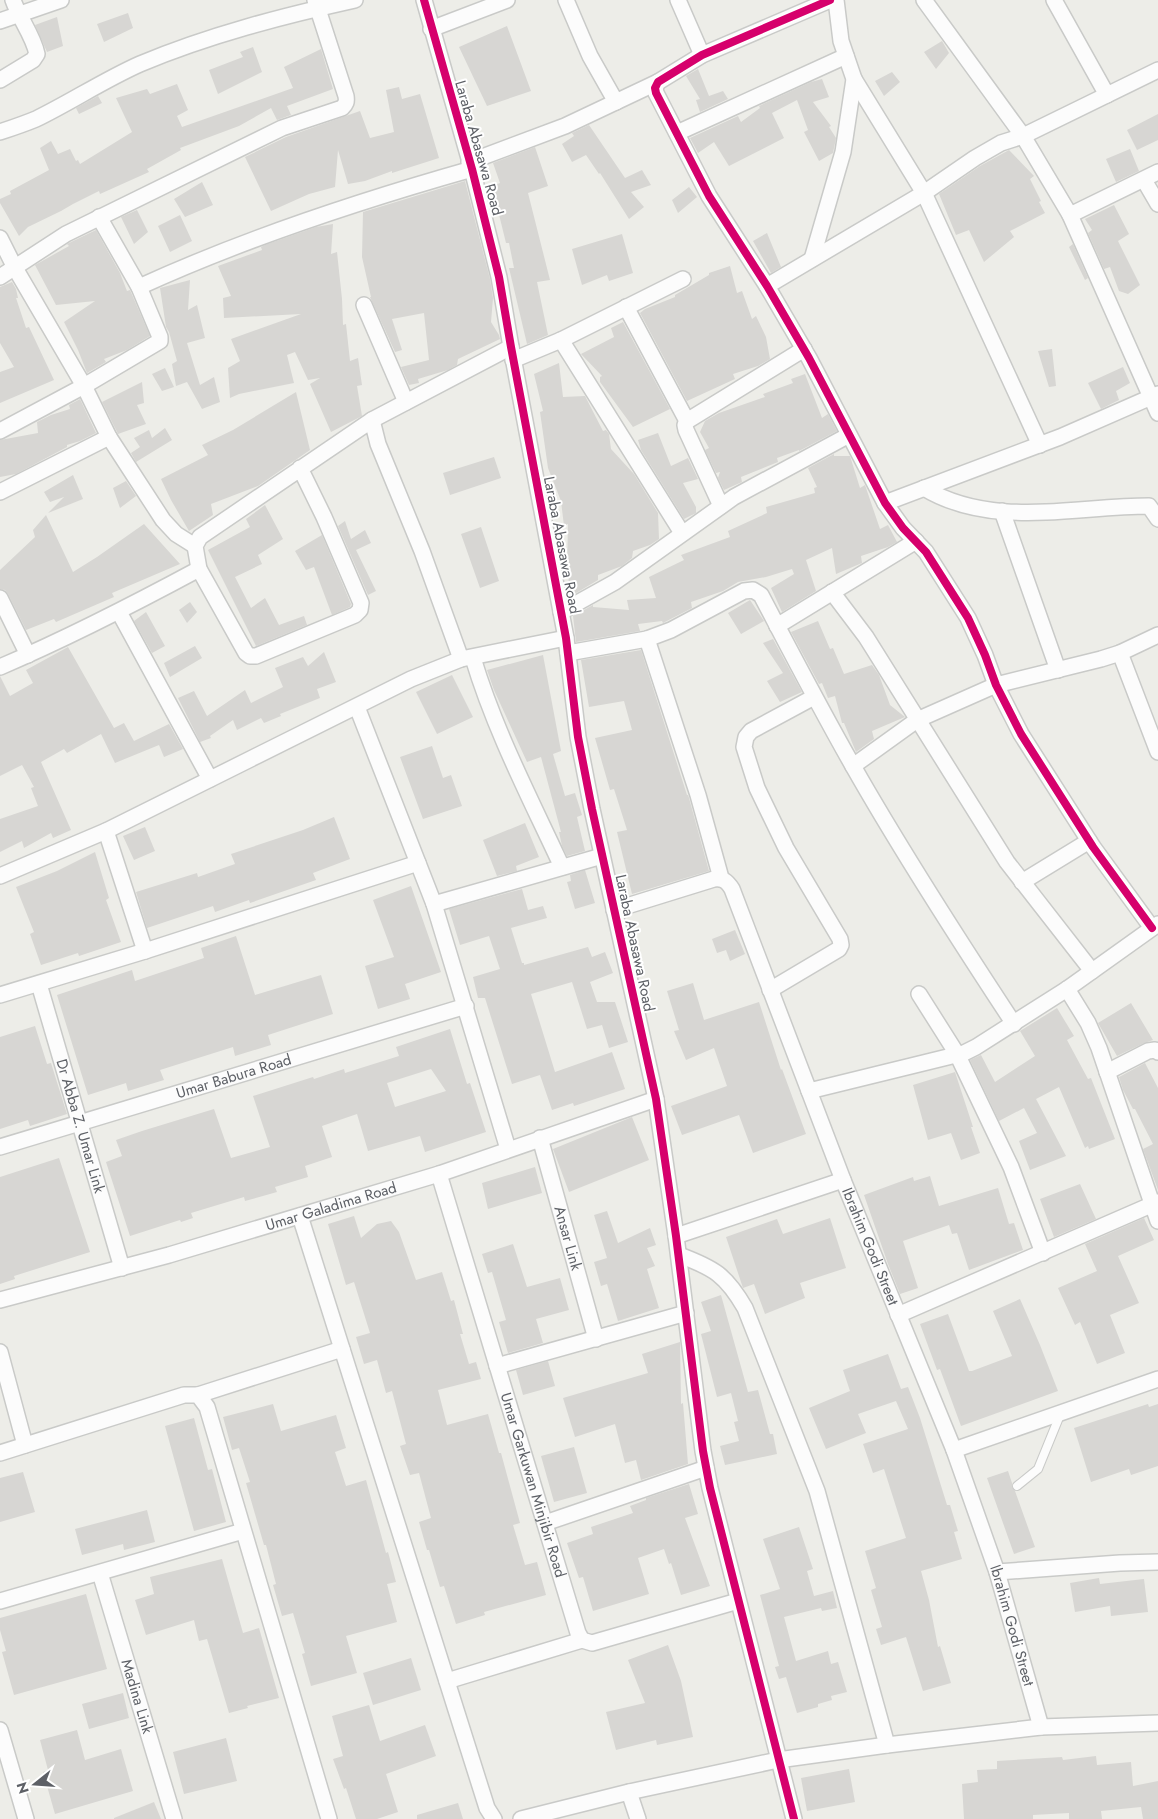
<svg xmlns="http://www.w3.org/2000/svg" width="1158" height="1819" font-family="Jost,sans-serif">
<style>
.building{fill:#d7d6d3;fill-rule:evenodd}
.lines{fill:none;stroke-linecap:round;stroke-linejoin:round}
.lane-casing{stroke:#c9cac8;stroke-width:10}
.street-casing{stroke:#c9cac8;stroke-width:18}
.lane{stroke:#fcfcfc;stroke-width:8}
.street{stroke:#fcfcfc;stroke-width:15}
.cycleway-casing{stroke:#fff;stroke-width:11}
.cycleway{stroke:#d6006c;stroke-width:8}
.labels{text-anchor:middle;stroke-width:4;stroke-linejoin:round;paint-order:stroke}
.street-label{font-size:15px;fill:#5d6066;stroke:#fff}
</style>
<rect width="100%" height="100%" fill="#edede8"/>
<path class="building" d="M128 13 133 28 104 42 97 24Z
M57 17 63 46 47 52 35 25Z
M507 26 531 91 487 106 459 47Z
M942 41 949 53 936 69 924 52Z
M253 47 262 72 218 94 209 70 243 57 240 52Z
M321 49 333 89 287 106 291 115 277 120 271 108 239 126 180 148 181 150 147 169 149 172 100 194 99 191 73 204 61 211 28 227 19 236 0 203V199L11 194 10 191 49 170 40 148 51 141 58 154 70 149 76 161 78 160 80 164 132 132 116 98 147 89 150 94 177 84 188 110 177 116 182 127 293 88 284 67Z
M698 69 709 96 723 91 728 99 700 112 696 100 700 99 686 76Z
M892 72 900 82 884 96 875 81Z
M822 79 829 97 813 102 831 126 829 127 836 138 833 153 819 161 804 132 808 130 797 100 772 113 784 138 729 166 714 142 698 153 690 138 738 116 741 122 760 108 759 106 811 82Z
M399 87 402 99 420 94 439 158 392 173V171L365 181 348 184 338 150 335 187 309 194 271 211 245 157 286 137 360 111 370 138 394 132 386 90Z
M98 96 102 103 79 114 76 108Z
M1158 114V140L1137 150 1127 130Z
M589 125 625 178 642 170 651 185 631 192 644 207 629 219 600 173 599 174 586 155 572 162 562 144 574 136 572 133Z
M535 147 548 186 528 193 550 280 537 282 548 335 527 344 509 268H514L509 243H506L492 186 500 183 493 163Z
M1130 149 1139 171 1116 182 1106 159Z
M1009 150 1034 176 1030 179 1041 201 1039 202 1045 213 1010 231 1014 237 984 262 969 230 956 235 939 194 980 166Z
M465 181 490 279 493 298 491 322 499 335 500 339 458 359 457 365 448 370 418 379 419 383 409 385 401 367 429 360 424 313 392 319 402 350 395 352 370 297H371L362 257 363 212Z
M202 182 213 205 185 217 174 199Z
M689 187 697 197 678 213 672 200Z
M1114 205 1129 234 1118 241 1140 285 1128 294 1119 291 1110 267 1104 269 1088 233 1092 230 1085 219Z
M137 210 148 232 134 244 121 217Z
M180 215 192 241 170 252 158 226Z
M333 224 331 254 337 252 342 299 343 325 346 324 350 361 358 358 362 385 357 386 362 416 331 432 310 384 320 378 308 380 295 352 287 355 294 383 239 394 230 398 228 368 240 361 231 339 301 314 224 318 223 298 231 296 218 266 262 250 261 247 265 245 316 227Z
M96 230 120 273 127 291 130 290 150 336 127 350 104 359 106 362 87 373 78 350 64 322 95 301 56 305 35 265 69 246 67 244 71 242Z
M767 233 781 267 771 273 753 241Z
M622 234 633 273 609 281 607 275 582 285 572 249Z
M1073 244 1088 278 1085 280 1069 247Z
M730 266 737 293 742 291 752 319 756 316 766 337 770 359 758 366 733 374 735 379 687 401 640 313 645 309 675 297V295L709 275V273Z
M190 280 188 310 197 305 205 338 187 343 200 385 214 377 220 402 202 409 187 382 176 386 172 364 177 361 169 332 166 327 160 288Z
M12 282 16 289 18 298H16L26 328 29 327 54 380 0 403V372L14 367 0 343V287Z
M623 322 670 409 633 427 600 382V377L602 376 581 354 614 337 611 328Z
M1052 349 1056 386 1049 387 1038 351Z
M559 363 563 397 585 396 603 431 606 430 609 434 611 449 634 474 658 513 659 539 650 545 633 551 632 558 622 566 598 575V580L571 596 567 569 568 524 564 526 561 501 548 468 540 412 543 411 534 374Z
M1123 367 1130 383 1116 391 1119 400 1101 409 1088 383Z
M165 368 174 387 162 391 152 374Z
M805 374 822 418 828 414 837 431 799 451V450L777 458 778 462 741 477 742 482 724 490 718 478 720 472 716 473 705 450 709 448 700 432 705 421 719 413 765 397 763 394 793 383 791 379Z
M142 382 144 403 137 405 146 424 118 434 102 402Z
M296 392 310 450 258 486 211 504 213 515 189 531 171 500 161 479 208 455 202 445 233 430Z
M80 399 96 433 80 441 67 445V447L16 474 0 477V440L38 433 37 422 51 415 70 409 69 405Z
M165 428 172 440 136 462 131 453 140 447 134 438 149 430 152 438Z
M658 433 671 466 688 458 698 479 683 483 696 507V513L684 519 641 450 638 440Z
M834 454V456H850L860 488 865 485 880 529 888 525 897 542 888 547 861 556 862 563 836 574 832 548 806 560 816 591 782 612 771 588 794 574 792 569 766 577 738 582 723 591 691 602 692 608 663 623 662 621 638 624 640 631 576 642 573 616 593 605V607L629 610 627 600 656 598 649 577 684 560 681 555 730 537 728 531 767 513 766 507 815 493 814 488 817 487 808 468Z
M494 457 501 478 450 495 443 473Z
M73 475 83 499 48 513 64 497 50 502 44 492Z
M126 481 136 496 120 508 113 488Z
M265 505 283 539 258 555 262 564 235 577 251 608 265 598 279 625 304 616 307 625 256 646 208 550 250 527 246 519Z
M46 515 73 572 97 557 144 524 180 564 112 593 114 597 56 622 54 619 26 630 8 594 5 590 0 589V570L35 537 33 530Z
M345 521 351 539 365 530 371 543 356 550 376 591 368 595 338 526Z
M481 527 499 581 480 588 461 534Z
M322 535 351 604 350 607 332 615 314 567 306 570 295 551Z
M750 600 764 621 741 634 728 613Z
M190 602 197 612 187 623 179 610Z
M146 612 165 646 152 653 134 621Z
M818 621 830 649 833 648 844 674 872 665 879 675 890 705 905 717 872 731 874 739 856 752 844 723H842L835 696 828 698 822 683 819 684 791 632Z
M773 639 802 692 780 702 767 681 783 673 763 643Z
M195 646 202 658 170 677 164 663Z
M68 647 114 728 124 723 134 741 169 724 183 749 164 757 159 745 115 763 101 734 67 753 64 749 41 762 71 830 53 838 51 833 24 848 22 841 0 852V819L38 806 31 788 34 787 22 765 0 776V676L10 696 33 683 26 670Z
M641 650 687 795H688L689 798 709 871 632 894 617 832 627 830 614 789 610 790 595 738 632 730 624 701 589 707 581 660Z
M324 652 336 682 317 689 320 698 280 714 281 716 264 723 261 718 237 730 233 720 210 736 211 738 200 742 178 698 194 691 207 716 245 690 251 703 283 687 275 668 303 657 308 666Z
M543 655 561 751 553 754 565 796 575 793 582 815 577 817 585 851 567 856 562 846 559 832H561L541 757 527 762 494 690 487 670Z
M452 675 473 717 437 734 416 692Z
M432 746 443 778 451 775 462 806 423 819 400 757Z
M334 817 350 859 313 873 316 880 250 903 249 900 215 912 213 906 147 928 136 892 197 873 198 877 235 864 231 854 303 830Z
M525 823 539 857 516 866 517 871 497 876 483 840Z
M145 827 155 851 134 860 123 836Z
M95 852 109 898 106 900 121 942 79 956 78 953 41 965 30 934 34 932 16 887 57 871Z
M585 870 595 903 575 909 567 882 571 881 570 875Z
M411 886 441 972 405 984 410 999 378 1009 365 966 394 957 373 900Z
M522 889 528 910 543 906 547 918 511 928 522 963H524V965L588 947 592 957 605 952 613 973 590 982 597 1002H615L628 1042 609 1048 602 1025 587 1029 572 982 531 994 555 1072 612 1052 625 1089 574 1106 573 1103 552 1110 540 1075 512 1084 485 998H478L473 977 500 969 489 936 460 945 449 909Z
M735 930 745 954 730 961 726 950 717 953 712 939Z
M236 936 255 995 321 975 333 1014 268 1035 271 1045 235 1056 233 1047 160 1070 164 1080 128 1091 126 1083 88 1095 57 995 132 970 135 981 204 958 201 948Z
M693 983 704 1020 759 1002 781 1070 782 1069 806 1134 753 1153 739 1115 682 1135 671 1106 727 1086 714 1048 686 1060 674 1031 679 1030 667 991Z
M1131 1003 1153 1040 1144 1043 1117 1056 1098 1023Z
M1057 1008 1074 1036 1067 1040 1088 1079 1091 1078 1115 1139 1089 1149 1088 1146 1085 1148 1059 1087 1036 1099 1066 1156 1030 1170 1019 1141 1037 1133 1024 1108 999 1121 970 1060 981 1055 995 1082 1035 1056 1020 1031Z
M35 1026 47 1064 51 1063 67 1114 30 1126 28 1120 0 1129V1037Z
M450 1029 467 1084 470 1083 486 1132 425 1152 420 1136 368 1151 357 1114 322 1126 332 1157 305 1166 308 1177 275 1187 277 1192 245 1201 244 1197 191 1213 193 1218 181 1222 180 1220 130 1236 106 1162 122 1156 116 1140 142 1131 214 1109 231 1158 270 1147 253 1096 313 1077 314 1079 344 1069 345 1073 399 1056 396 1047ZM431 1069 446 1091 395 1107 387 1083Z
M1145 1063 1158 1088V1190L1143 1149 1153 1144 1135 1109H1133L1123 1090 1119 1077Z
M955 1072 973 1127H971L980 1153 961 1160 951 1133 928 1140 913 1085Z
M632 1117 649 1160 569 1192 553 1149Z
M59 1158 90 1252 14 1276 15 1279 0 1284V1177Z
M535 1167 542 1193 488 1209 482 1183Z
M930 1176 939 1206 998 1188 1009 1224 1014 1223 1023 1250 969 1270 957 1233 952 1234 949 1225 903 1241 918 1288 900 1294 888 1264 864 1195 913 1177 914 1181Z
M1080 1184 1096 1219 1054 1237 1040 1199Z
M607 1211 618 1243 650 1228 656 1245 647 1248 655 1266 647 1269 659 1308 618 1321 607 1284 601 1286 594 1262 607 1258 594 1215Z
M354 1216 361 1238 377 1224 391 1221 399 1232 416 1280 442 1272 451 1301 454 1300 463 1334H460L469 1364 476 1362 481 1379 438 1390 447 1425 488 1414 499 1453H501L520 1523 513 1525 525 1565 537 1562 546 1595 484 1612 485 1615 456 1624 444 1586 440 1587 429 1550H427L419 1522 431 1518 419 1473 410 1475 400 1446 406 1444 392 1391 386 1393 377 1360 364 1364 356 1337 370 1333 354 1282 346 1285 328 1224Z
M830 1218 846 1268 800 1283 805 1298 765 1314 754 1284 743 1288 726 1237 777 1219 783 1234Z
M1144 1218 1154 1240 1118 1256 1139 1303 1110 1315 1125 1353 1097 1364 1080 1322 1075 1325 1058 1288 1097 1271 1085 1244Z
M513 1244 527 1287 560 1278 569 1310 536 1319 543 1343 508 1353 499 1322 506 1320 492 1272 488 1273 482 1254Z
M721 1295 748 1392 758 1390 770 1434H773L777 1454 725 1465 720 1446 739 1441 734 1422 738 1421 731 1393 717 1397 701 1334 711 1331 701 1302Z
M1020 1299 1040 1345 1058 1391 961 1426 940 1369 937 1370 920 1324 948 1314 969 1371H972L1012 1356 993 1311Z
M680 1342 681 1404 683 1403 688 1464 641 1480 636 1460 625 1463 615 1424 575 1437 563 1398 648 1373 642 1354Z
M888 1354 901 1389 908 1387 920 1418 947 1505H950L958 1531 954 1532 962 1559 921 1571 929 1600 938 1647 940 1646 951 1683 923 1691 906 1637 881 1645 876 1629 882 1627 871 1590 876 1588 865 1551 906 1538 884 1469 873 1473 863 1444 908 1429 896 1401 858 1414 866 1433 826 1449 809 1408 850 1391 843 1370Z
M548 1361 555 1386 523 1395 516 1370Z
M273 1404 281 1431 336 1415 346 1448 335 1452 346 1486 366 1480 386 1553 388 1552 396 1582 387 1584 397 1622 346 1636 357 1673 311 1686 302 1654 305 1653 293 1613 282 1616 273 1585 276 1584 266 1545H264L246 1483 250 1482 239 1448 232 1450 223 1417Z
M1148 1404 1149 1407 1158 1404V1466L1131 1475 1129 1469 1091 1482 1074 1428Z
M194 1418 208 1470 212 1469 226 1522 194 1531 165 1426Z
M574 1447 587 1493 554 1502 541 1456Z
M1008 1471 1012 1483V1487L1015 1491 1035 1547 1014 1554 987 1478Z
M23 1472 35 1512 0 1522V1478Z
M689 1484 698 1514 685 1518 710 1586 681 1595 671 1563 669 1564 664 1549 638 1558 649 1594 593 1611 583 1577 579 1578 567 1543 593 1534 591 1527 633 1513 630 1506 646 1500V1498Z
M147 1510 155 1542 124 1550 123 1544 82 1555 75 1529Z
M799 1527 813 1569 807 1571 814 1596 833 1591 837 1608 822 1611 821 1608 784 1617 796 1661 828 1651 831 1664 838 1662 847 1692 831 1696 832 1700 818 1704V1707L797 1713 786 1677 779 1679 775 1667 779 1666 760 1595 780 1589 763 1539Z
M222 1559 243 1633 259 1628 279 1698 247 1706 248 1708 229 1713 207 1639 199 1641 194 1620 146 1635 135 1600 154 1594 150 1577Z
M1099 1578 1100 1584 1144 1579 1148 1612 1111 1616 1110 1606 1075 1612 1070 1583Z
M86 1594 107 1669 14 1695 2 1652 6 1651 0 1630V1618Z
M668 1645 681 1681 693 1737 657 1745 656 1740 616 1750 606 1712 645 1703 628 1660Z
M411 1658 421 1690 373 1705 363 1673Z
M123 1693 129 1718 89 1729 82 1704Z
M369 1705 380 1741 425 1725 436 1756 386 1774 398 1812 377 1819H356L346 1788 344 1789 333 1759 343 1756 332 1716Z
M77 1730 85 1760 121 1749 133 1791 55 1814 43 1772 48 1770 40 1740Z
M226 1738 237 1781 184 1794 173 1752Z
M1096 1756 1097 1765 1131 1762 1133 1786 1158 1781V1819H1143L1141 1807 1101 1811 1102 1819H1069V1813L1033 1815V1819H964L962 1784 978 1782 977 1770 997 1769V1761L1062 1757 1063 1760Z
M849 1769 855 1802 807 1811 801 1778Z
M154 1802 161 1819H114V1818Z
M458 1803 463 1819H417V1815Z"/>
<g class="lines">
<g class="lane-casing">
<path id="lane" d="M1017 1486 1038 1469 1060 1415"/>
</g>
<g class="street-casing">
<g id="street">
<path d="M424 0 472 169 499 277 511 347 566 638 578 737 592 809 656 1099 676 1236 703 1451 710 1488 794 1819"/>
<path d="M566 0 590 56 616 102"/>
<path d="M678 0 702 55"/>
<path d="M830 0 702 55 658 82 655 88 656 93 709 196 767 286 809 358 885 503 903 528 926 552 968 618 985 655 996 685 1021 734 1093 847 1152 928"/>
<path d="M924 0 1023 136 1070 215 1158 413"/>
<path d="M1054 0 1107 95"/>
<path d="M0 21 61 0"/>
<path d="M431 29 507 0"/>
<path d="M854 79 924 193 1040 445"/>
<path d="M0 80 33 60 37 54C33 35 19 18 13 0"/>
<path d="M0 132C12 128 24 124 36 119 71 102 104 80 140 64 209 35 283 16 355 0"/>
<path d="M677 133 846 56"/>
<path d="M469 162 565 126 658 82"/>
<path d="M1144 180 1158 204"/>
<path d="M1070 215 1158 172"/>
<path d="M0 238 15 268 84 386 109 437 163 520 176 534 195 546"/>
<path d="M812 259 843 152 854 79 841 41 836 0"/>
<path d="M0 277 66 234 282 128 342 108C346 104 347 102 346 96L315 0"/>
<path d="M767 286 924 193 975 158 1001 143 1023 136 1158 70"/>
<path d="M139 287C246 238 359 201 472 169"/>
<path d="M364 305 406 402"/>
<path d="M626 307 687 421"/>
<path d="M561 340 683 279"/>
<path d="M513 360 561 340 682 533"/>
<path d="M372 420 511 347"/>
<path d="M0 431 84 386 160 341V337L139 287 99 217"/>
<path d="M300 468 324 517 361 603 360 610 355 615 256 656H250L246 653 199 569 195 546 200 537 372 420 378 444 422 551 461 659"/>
<path d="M924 488C992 529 1074 506 1149 506L1158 519"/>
<path d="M0 492 109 437"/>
<path d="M885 503 1060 437 1158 394"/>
<path d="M721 506 686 430 685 425 687 421 804 349"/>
<path d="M1002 511 1058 670"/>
<path d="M832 592 866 637 1007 862 1092 971"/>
<path d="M0 598 28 655"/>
<path d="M119 612 210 779"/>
<path d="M561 612 615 582 734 497 849 435"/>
<path d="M777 626 916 541"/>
<path d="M647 639 698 795 721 878"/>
<path d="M568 653 647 639 671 630 744 591 753 590 761 595C791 652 821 710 853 766 903 854 958 939 1014 1024"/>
<path d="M1120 653 1158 752"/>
<path d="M473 658C495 731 530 798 562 867"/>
<path d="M0 667C68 638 134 604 199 569"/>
<path d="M357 707 434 904 508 1149"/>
<path d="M853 766 917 720 996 685 1101 659 1120 653 1158 635"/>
<path d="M106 831 145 951"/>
<path d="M0 876 106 831 411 679 461 659 566 638"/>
<path d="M1022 882 1089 841"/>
<path d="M434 904 602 856"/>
<path id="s1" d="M614 910 714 879C723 878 727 881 732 889L843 1180 954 1450 997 1572 1041 1727"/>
<path id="s2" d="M39 984 122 1268"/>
<path d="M1067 989 1088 1023 1099 1048 1158 1221"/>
<path d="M770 990 839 949 841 945 840 939 786 848 757 788 744 747 746 737 751 731 814 697"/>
<path d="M919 994 957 1054 1011 1167 1043 1253"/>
<path d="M0 995 145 951 418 863"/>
<path d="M1107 1072 1148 1051 1155 1050 1158 1052"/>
<path d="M809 1091 964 1053 976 1047 1067 989 1158 924"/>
<path id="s3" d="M540 1138 596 1339"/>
<path id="s4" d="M0 1147 466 1006"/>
<path id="s5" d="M439 1174 578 1633 582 1640 592 1643 738 1601"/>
<path d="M300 1216 487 1808 494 1819"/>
<path d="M676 1236 843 1180"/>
<path d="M679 1255C714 1268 726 1275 745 1308L817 1491 887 1745"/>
<path id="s6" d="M0 1300 169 1255 439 1174 656 1099"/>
<path d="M898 1315 1158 1202"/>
<path d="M0 1352 25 1445"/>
<path d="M497 1366 686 1313"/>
<path d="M198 1395 342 1349"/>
<path d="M954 1450 1158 1379"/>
<path d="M0 1453 184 1395H198L207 1407 329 1819"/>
<path d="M545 1523 706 1468"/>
<path d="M997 1572 1120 1563 1158 1562"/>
<path id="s7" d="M100 1573 174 1819"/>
<path d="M0 1601 243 1531"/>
<path d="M447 1681 582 1640"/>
<path d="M0 1730 26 1819"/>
<path d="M629 1792 638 1819"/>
<path d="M521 1819 629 1792 778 1760 887 1745 1041 1727 1158 1723"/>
</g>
</g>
<use href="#lane" class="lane"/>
<use href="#street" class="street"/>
<g class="cycleway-casing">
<path id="cycleway" d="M424 0 472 169 499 277 511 347 566 638 578 737 592 809 656 1099 676 1236 703 1451 710 1488 794 1819
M830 0 702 55 658 82 655 88 656 93 709 196 767 286 809 358 885 503 903 528 926 552 968 618 985 655 996 685 1021 734 1093 847 1152 928"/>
</g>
<use href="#cycleway" class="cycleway"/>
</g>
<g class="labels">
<g class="street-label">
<text transform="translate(479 148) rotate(74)" y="5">Laraba Abasawa Road</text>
<text transform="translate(562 545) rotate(79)" y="5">Laraba Abasawa Road</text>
<text transform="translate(635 943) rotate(78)" y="5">Laraba Abasawa Road</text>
<text dy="5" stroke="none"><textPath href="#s4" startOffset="244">Umar Babura Road</textPath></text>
<text dy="5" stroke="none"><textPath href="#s2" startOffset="148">Dr Abba Z. Umar Link</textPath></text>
<text dy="5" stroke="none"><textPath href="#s6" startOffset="344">Umar Galadima Road</textPath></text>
<text dy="5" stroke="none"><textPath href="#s3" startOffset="104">Ansar Link</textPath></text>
<text dy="5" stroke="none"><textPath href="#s1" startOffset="510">Ibrahim Godi Street</textPath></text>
<text dy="5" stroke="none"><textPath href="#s5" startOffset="325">Umar Garkuwan Minjibir Road</textPath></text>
<text dy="5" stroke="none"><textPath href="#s1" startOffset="915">Ibrahim Godi Street</textPath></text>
<text dy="5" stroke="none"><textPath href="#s7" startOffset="129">Madina Link</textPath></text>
</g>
</g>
<g transform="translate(35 1784) rotate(253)" stroke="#ffffff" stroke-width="4" paint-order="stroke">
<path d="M0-4L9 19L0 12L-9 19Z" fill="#5d6066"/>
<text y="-8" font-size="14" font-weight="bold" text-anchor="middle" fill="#5d6066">N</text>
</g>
</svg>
